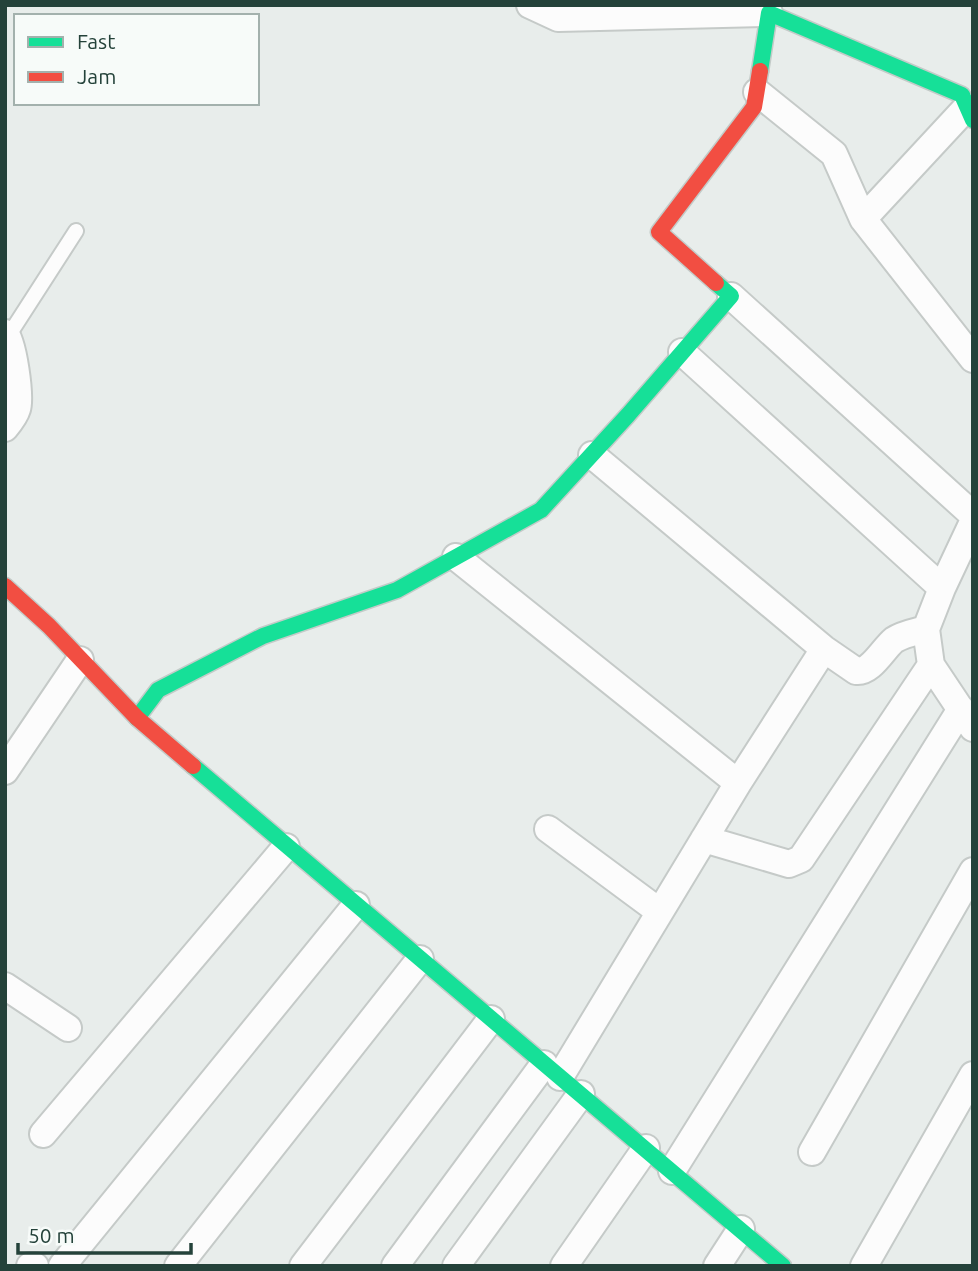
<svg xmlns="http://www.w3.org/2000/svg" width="978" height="1271" font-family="Ubuntu,sans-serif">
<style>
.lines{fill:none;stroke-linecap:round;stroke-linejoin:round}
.lane-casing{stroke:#c5cac8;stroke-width:18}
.street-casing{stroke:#c5cac8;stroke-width:30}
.fast-casing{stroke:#c3cbc8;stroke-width:19}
.jam-casing{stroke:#c3cbc8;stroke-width:19}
.lane{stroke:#fcfcfc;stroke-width:14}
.street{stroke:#fcfcfc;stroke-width:26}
.fast{stroke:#16e098;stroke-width:16}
.jam{stroke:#f24e42;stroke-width:16}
</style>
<rect width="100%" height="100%" fill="#e8edeb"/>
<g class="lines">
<g class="lane-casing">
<path id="lane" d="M9 335 76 231"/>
</g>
<g class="street-casing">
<path id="street" d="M530 5 558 18 769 13
M757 92 834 154 863 219
M967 107 863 219 973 359
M731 296 973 515
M5 333C13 341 21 397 17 409 15 416 10 422 5 428
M682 352 942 588
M592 455 824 649 856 671C871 673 883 649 894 640 903 634 915 632 926 629
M973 522 942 588 926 629 931 665 973 728
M456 557 738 783
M5 771 80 660
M548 829 660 912
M704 839 789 864 801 859 931 665
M5 986 68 1028
M560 1077 738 783 824 649
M43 1134 286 847
M812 1152 973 871
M672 1171 961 709
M30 1266H35
M62 1266 356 905
M178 1266 420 959
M303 1266 491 1019
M395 1266 544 1064
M456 1266 581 1094
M564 1266 646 1148
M717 1266 741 1229
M864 1266 973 1075"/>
</g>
<g class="fast-casing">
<path id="fast" d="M760 71 769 13 962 95 973 120
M137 718 158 690 263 636 397 590 541 510 628 415 731 296 716 283
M193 766 783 1266"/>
</g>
<g class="jam-casing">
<path id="jam" d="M716 283 659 232 754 107 760 71
M5 586 49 626 137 718 193 766"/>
</g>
<use href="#lane" class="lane"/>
<use href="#street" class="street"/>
<use href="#fast" class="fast"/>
<use href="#jam" class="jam"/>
</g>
<rect width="978" height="1271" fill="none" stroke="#24423a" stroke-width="14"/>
<rect x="14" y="14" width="245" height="91" fill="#f7fbf9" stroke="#a3b1ad" stroke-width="2"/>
<rect x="28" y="37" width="35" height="10" fill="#16e098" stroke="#a3b1ad" stroke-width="2"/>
<text x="77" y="49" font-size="21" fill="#24423a">Fast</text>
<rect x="28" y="72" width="35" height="10" fill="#f24e42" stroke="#a3b1ad" stroke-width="2"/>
<text x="77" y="84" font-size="21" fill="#24423a">Jam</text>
<path d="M18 1243v10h173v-10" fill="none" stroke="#24423a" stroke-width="3.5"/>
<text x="28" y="1243" font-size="21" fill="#24423a" stroke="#f7fbf9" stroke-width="5" paint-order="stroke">50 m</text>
</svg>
